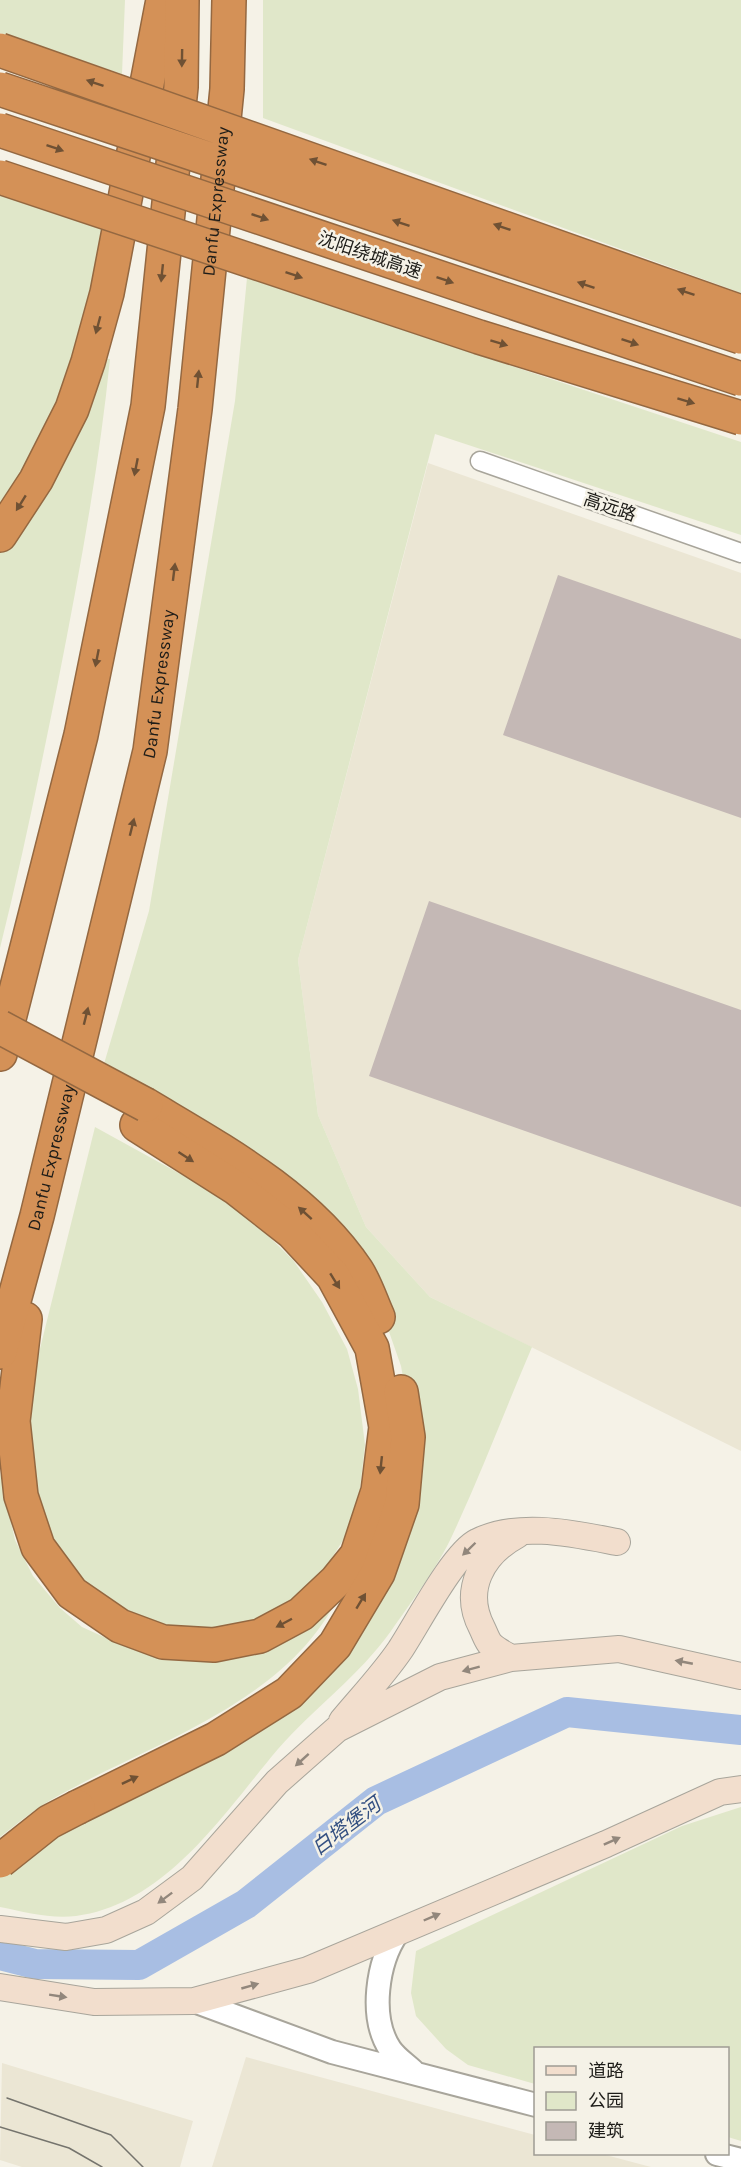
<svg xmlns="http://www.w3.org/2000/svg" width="741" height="2167" font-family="Karla,'Noto Sans SC',sans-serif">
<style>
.built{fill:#ebe6d4}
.green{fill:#e0e7c9}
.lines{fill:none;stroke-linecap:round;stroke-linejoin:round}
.river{stroke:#a8bee3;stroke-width:30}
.building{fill:#c4b8b5}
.minor-casing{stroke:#a8a59b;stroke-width:21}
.tertiary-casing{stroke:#a8a59b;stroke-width:26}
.secondary-casing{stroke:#a8a59b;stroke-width:28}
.motorway-casing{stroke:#946841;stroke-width:36}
.minor{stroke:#fff;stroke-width:18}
.tertiary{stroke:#fff;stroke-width:22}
.secondary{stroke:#f2decd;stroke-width:26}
.motorway{stroke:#d49157;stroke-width:33}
.tram{stroke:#75746d;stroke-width:1.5}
.motorway-bridge-casing{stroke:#946841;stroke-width:36;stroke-linecap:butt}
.motorway-bridge{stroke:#d49157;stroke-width:33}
.oneway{fill:#6f5134}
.oneway2{fill:#92877c}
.labels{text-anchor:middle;stroke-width:5;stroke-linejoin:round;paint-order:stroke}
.street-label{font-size:18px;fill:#1d1c18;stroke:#f5f2e7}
.water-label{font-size:20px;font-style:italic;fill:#355182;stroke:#f5f2e7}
</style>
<rect width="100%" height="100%" fill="#f5f2e7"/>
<path class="built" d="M428 463 741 573V1451L430 1297 366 1227 318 1115 298 960Z
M246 2057 535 2135 536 2154H602L651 2167H212Z
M2 2063 193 2121 180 2167H22L0 2160Z"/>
<path class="green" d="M0 0H125L122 74 0 33Z
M263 0H741V293L263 118Z
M0 191 106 228 71 377 0 515Z
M247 278 741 442V535L435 434 298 960 318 1115 366 1227 430 1297 532 1347C505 1410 481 1474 452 1536 439 1565 410 1604 391 1631 359 1676 314 1708 278 1749 224 1813 166 1904 76 1916 50 1919 25 1912 0 1907V1871L331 1662 409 1411 401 1366 387 1326 101 1074 149 911 235 401Z
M105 359H110C99 468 79 575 58 682 40 771 22 860 0 948V551Z
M95 1127 204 1187 254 1222 293 1260 322 1302 347 1349 358 1389 365 1445 359 1497 345 1537 325 1569 299 1596 264 1617 229 1629 159 1631 96 1601 40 1529 30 1498 29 1393Z
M0 1473 15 1540 33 1576 60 1608 82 1627 117 1643 150 1652 188 1657 343 1586C296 1700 155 1741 56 1797 36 1808 18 1823 0 1837Z
M741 1807V2141L728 2137V2048H536L535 2084 468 2065 446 2049 416 2016 411 1993 416 1951 682 1826Z"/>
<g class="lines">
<path class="river" d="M0 1955 35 1964 139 1965 246 1904 376 1801 567 1712 741 1730"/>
</g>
<path class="building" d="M558 575 741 639V818L503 735Z
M429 901 741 1010V1207L369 1076Z"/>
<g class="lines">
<g class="minor-casing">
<path id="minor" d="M480 461 741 553"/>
</g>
<g class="tertiary-casing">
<path id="tertiary" d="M398 1932C377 1962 369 2017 390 2049 396 2058 407 2065 414 2072
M194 2001 332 2052 536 2105
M717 2154 741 2160"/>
</g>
<g class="secondary-casing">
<path id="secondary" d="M511 1658C504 1654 496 1650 491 1645 487 1641 485 1634 482 1628 462 1590 482 1554 517 1535
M342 1721C361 1698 383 1675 400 1650 416 1626 454 1553 477 1542 518 1521 575 1534 617 1542
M0 1929 66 1937 106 1930 146 1912 192 1878 277 1782 337 1729 440 1677 511 1658 619 1649 741 1676
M0 1987 94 2002 194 2001 308 1970 606 1844 720 1792 741 1789"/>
</g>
<g class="motorway-casing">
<g id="motorway">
<path d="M0 535 36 480 72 409 88 362 107 293 163 0"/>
<path d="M0 1054 81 735 148 406 181 87 182 0"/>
<path d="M146 1105C221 1150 307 1196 357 1271 366 1285 371 1302 378 1317"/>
<path d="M25 1319 13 1421 21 1496 38 1547 72 1593 120 1626 163 1642 214 1645 260 1636 301 1614 336 1581 357 1555 378 1491 386 1427 372 1348 333 1276 292 1232 236 1188 137 1125"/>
<path id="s1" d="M0 1352 37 1216 150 751 195 409 227 89 229 0"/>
<path d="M78 1807 216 1739 289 1693 335 1645 378 1573 402 1504 408 1437 401 1392"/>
</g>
</g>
<use href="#minor" class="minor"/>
<use href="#tertiary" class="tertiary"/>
<use href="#secondary" class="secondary"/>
<use href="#motorway" class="motorway"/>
<path class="tram" d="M7 2098 111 2135 143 2167
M0 2127 69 2148 102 2167"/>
<g class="motorway-bridge-casing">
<path id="motorway-bridge" d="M0 50 741 312
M0 89 741 337
M0 130 741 379
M0 177 479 337 741 418
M0 1027 146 1105
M0 1861 49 1822 78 1807"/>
</g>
<use href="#motorway-bridge" class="motorway-bridge"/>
</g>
<defs><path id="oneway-solid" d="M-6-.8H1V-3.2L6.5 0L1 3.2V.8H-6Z" transform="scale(1.5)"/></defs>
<g class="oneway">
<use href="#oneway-solid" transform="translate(182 58) rotate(91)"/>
<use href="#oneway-solid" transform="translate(95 83) rotate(-161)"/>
<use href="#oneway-solid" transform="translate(55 148) rotate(19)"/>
<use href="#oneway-solid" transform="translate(318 162) rotate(-161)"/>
<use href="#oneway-solid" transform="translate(260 217) rotate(19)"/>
<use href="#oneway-solid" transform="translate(401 223) rotate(-161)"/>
<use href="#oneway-solid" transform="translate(502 227) rotate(-161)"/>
<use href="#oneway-solid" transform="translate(162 273) rotate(96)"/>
<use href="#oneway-solid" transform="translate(294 275) rotate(19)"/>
<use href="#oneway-solid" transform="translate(445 280) rotate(19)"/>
<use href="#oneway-solid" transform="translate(586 285) rotate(-161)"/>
<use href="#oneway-solid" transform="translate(686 292) rotate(-161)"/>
<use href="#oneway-solid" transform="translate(98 325) rotate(105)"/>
<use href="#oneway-solid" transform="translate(630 342) rotate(19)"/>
<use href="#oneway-solid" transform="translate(499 343) rotate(17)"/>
<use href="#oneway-solid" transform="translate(198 379) rotate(-84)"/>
<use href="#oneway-solid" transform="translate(686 401) rotate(17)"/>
<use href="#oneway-solid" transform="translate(136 467) rotate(101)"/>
<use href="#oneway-solid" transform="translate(21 503) rotate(122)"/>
<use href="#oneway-solid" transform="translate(174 572) rotate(-83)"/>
<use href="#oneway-solid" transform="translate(97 658) rotate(101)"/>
<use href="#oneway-solid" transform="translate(132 827) rotate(-76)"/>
<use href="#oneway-solid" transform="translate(86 1016) rotate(-76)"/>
<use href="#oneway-solid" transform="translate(186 1157) rotate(33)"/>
<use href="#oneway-solid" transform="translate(305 1213) rotate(-138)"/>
<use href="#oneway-solid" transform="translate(335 1281) rotate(58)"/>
<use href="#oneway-solid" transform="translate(381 1465) rotate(96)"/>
<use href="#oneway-solid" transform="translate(361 1601) rotate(-59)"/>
<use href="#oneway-solid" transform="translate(284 1623) rotate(152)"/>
<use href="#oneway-solid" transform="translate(130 1780) rotate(-25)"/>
</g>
<g class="oneway2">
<use href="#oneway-solid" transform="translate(469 1549) rotate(136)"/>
<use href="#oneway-solid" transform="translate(684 1662) rotate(-169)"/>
<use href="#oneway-solid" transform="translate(471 1669) rotate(165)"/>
<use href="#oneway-solid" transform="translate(302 1760) rotate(138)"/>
<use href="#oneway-solid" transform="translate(612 1841) rotate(-24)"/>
<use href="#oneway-solid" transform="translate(165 1898) rotate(143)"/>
<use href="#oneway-solid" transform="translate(432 1917) rotate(-23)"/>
<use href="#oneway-solid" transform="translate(250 1986) rotate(-16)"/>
<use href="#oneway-solid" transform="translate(58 1996) rotate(9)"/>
</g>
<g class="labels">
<g class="street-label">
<text dy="6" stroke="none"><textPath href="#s1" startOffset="1173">Danfu Expressway</textPath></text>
<text transform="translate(370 255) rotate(19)" y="6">沈阳绕城高速</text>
<text transform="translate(610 507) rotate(19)" y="6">高远路</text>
<text dy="6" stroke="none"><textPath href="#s1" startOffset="687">Danfu Expressway</textPath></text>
<text dy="6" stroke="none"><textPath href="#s1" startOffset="201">Danfu Expressway</textPath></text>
</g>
<g class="water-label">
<text transform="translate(346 1826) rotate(-37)" y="7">白塔堡河</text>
</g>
</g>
<rect x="534" y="2047" width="195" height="108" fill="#f5f2e7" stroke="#9f9c94" stroke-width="1.5"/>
<rect x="546" y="2066" width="30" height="9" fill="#f2decd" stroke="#9f9c94" stroke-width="1.5"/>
<text x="588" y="2077" font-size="18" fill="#1d1c18">道路</text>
<rect x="546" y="2092" width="30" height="18" fill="#e0e7c9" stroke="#9f9c94" stroke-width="1.5"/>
<text x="588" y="2107" font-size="18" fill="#1d1c18">公园</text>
<rect x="546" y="2122" width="30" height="18" fill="#c4b8b5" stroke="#9f9c94" stroke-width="1.5"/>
<text x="588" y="2137" font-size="18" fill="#1d1c18">建筑</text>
</svg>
